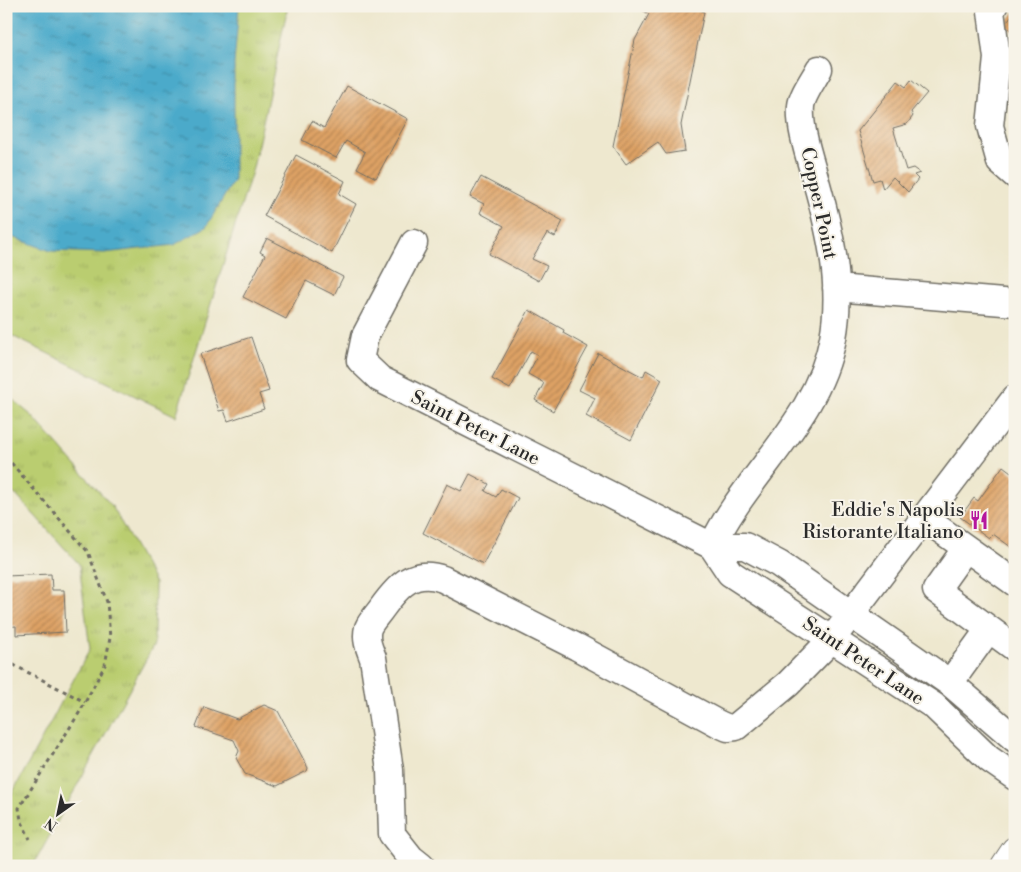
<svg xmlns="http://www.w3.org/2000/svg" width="1021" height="872" font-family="'Libre Bodoni',serif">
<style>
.park{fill:url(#park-tufts);stroke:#727c4e}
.water{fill:url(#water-ripples);stroke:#3b6a7a}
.building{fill:url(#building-hatch)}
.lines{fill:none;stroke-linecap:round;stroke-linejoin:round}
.minor-casing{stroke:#6f6d64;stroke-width:29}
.major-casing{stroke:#6f6d64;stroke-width:30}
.path{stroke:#6f6d64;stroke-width:3;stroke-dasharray:4 4;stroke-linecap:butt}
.minor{stroke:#fff;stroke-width:26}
.major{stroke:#fff;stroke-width:28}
.labels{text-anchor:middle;stroke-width:4;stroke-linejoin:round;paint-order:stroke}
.street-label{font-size:19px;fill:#2b2b2b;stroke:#f7f3e8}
.poi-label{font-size:19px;fill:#2b2b2b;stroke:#f7f3e8;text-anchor:end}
</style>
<defs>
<pattern id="park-tufts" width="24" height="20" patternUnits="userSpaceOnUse" patternTransform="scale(1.25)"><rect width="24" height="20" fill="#bacd70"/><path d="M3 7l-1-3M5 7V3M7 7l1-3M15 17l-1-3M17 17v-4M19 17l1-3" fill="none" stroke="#a0b061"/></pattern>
<pattern id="water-ripples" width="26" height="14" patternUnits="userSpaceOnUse" patternTransform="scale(1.25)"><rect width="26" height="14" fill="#4baaca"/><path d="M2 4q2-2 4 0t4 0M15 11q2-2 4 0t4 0" fill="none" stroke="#3f8ba4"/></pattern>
<pattern id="building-hatch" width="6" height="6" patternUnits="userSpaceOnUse" patternTransform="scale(1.25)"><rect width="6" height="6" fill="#dea265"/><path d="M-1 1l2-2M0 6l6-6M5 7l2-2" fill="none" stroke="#b48453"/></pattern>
</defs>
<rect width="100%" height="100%" fill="#f7f3e8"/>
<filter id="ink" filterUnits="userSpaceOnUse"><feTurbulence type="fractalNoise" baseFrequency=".02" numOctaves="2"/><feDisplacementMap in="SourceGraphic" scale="10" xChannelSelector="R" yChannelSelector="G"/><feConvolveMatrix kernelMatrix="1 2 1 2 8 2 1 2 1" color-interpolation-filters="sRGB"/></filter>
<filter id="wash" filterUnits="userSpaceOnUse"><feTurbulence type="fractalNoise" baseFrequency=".0096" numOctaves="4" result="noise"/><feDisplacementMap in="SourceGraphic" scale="20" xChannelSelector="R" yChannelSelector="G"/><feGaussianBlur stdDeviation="1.12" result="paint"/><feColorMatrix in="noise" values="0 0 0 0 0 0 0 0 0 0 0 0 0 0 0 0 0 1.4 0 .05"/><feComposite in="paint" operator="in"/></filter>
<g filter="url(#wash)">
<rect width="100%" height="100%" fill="#eee8cf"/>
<path class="park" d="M6 6H288L253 168 176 416 6 333Z
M6 394 32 416 112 506 155 583 154 645 33 866H16L6 859V805L90 649 79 564 16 495 6 490Z"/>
<path class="water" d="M6 6H239L234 64V180L206 227 174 245 104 253 51 251 6 235Z"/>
<g id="blocks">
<path class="building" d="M635 6H694L704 12 681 125 685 151 666 154 658 142 626 164 613 146 635 40 649 14Z
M1015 11V33L1004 25Z
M911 80 927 93 911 112 913 116 907 124 893 128 906 170 913 168 920 173 914 175 918 179 908 192 893 177 883 189 880 179 873 181 858 131 898 81 906 87Z
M347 86 408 119 376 178 357 168 365 152 346 141 336 158 302 140 312 121 324 128Z
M296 155 345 181 339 194 356 204 332 253 264 216Z
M481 177 563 221 555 237 547 233 532 259 547 266 539 281 489 254 504 226 480 213 484 204 470 197Z
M267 238 343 277 334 295 306 281 286 319 243 297 265 255 260 252Z
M529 310 564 330 563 333 588 347 553 411 535 400 544 383 528 374 538 355 531 351 510 389 492 379Z
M251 337 269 391 259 394 264 409 228 421 224 410 219 411 200 354Z
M598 353 643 377 646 370 662 379 631 440 586 416 595 398 579 390Z
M1003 466 1015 475V550L993 534 989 538 960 517 974 498 978 501Z
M470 474 489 484 485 491 496 497 501 489 518 498 483 564 423 533 447 484 461 491Z
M51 574 52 590H64L66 632 16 635V626L6 627V576Z
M264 705 278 711 308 768 307 771 277 786 245 774 236 758 239 751 234 740 196 727 204 707 237 719Z"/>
</g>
</g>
<g filter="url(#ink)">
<use href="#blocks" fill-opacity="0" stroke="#6f6d64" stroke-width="1"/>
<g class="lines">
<g class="minor-casing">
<path id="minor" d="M994 6 991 11 997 58 990 126 1000 162 1015 175
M414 243 365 336 360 360 380 379 712 546H745L779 564 950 683 1015 739
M836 288 1015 303
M924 518 966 548 936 590 989 629 950 683
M712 546C746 474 818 420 833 338 843 285 830 231 816 181 810 159 799 128 801 106 802 95 814 79 819 69
M712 546 730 573 934 706 989 759 1015 777
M966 548 1015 583
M989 629 1015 648
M421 866 411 858 392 834 390 770 373 658C369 648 365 639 368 628 371 621 378 614 382 608 398 586 413 568 443 579L577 647 719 724 728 728 736 727 788 684 832 639 1015 398"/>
</g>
<g class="major-casing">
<path id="major" d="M1005 866 1015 851"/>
</g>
<path class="path" d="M6 457 88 552 107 602 110 638 105 665 81 710 19 808 21 820 30 839
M6 661 85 702"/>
<use href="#minor" class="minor"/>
<use href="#major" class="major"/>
</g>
</g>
<defs>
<g id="restaurant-bare" transform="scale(1.5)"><path d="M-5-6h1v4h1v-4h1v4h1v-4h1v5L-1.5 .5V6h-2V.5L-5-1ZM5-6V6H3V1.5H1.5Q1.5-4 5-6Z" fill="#b5179e" stroke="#f7f3e8" stroke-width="2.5" paint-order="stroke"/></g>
</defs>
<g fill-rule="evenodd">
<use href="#restaurant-bare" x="979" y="520"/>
</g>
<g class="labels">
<g class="street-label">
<text transform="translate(820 203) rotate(78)" y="7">Copper Point</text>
<text transform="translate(476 427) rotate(27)" y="7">Saint Peter Lane</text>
<text transform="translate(864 660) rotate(34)" y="7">Saint Peter Lane</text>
</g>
<g class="poi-label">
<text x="964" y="516">Eddie's Napolis<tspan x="964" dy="22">Ristorante Italiano</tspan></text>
</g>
</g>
<rect width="1021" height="872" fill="none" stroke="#f7f3e8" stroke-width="25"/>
<g transform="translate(58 814) rotate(213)" stroke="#f7f3e8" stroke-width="4" paint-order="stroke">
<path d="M0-4L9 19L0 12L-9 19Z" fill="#2b2b2b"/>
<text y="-8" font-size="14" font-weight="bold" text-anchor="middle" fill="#2b2b2b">N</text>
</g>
</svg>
